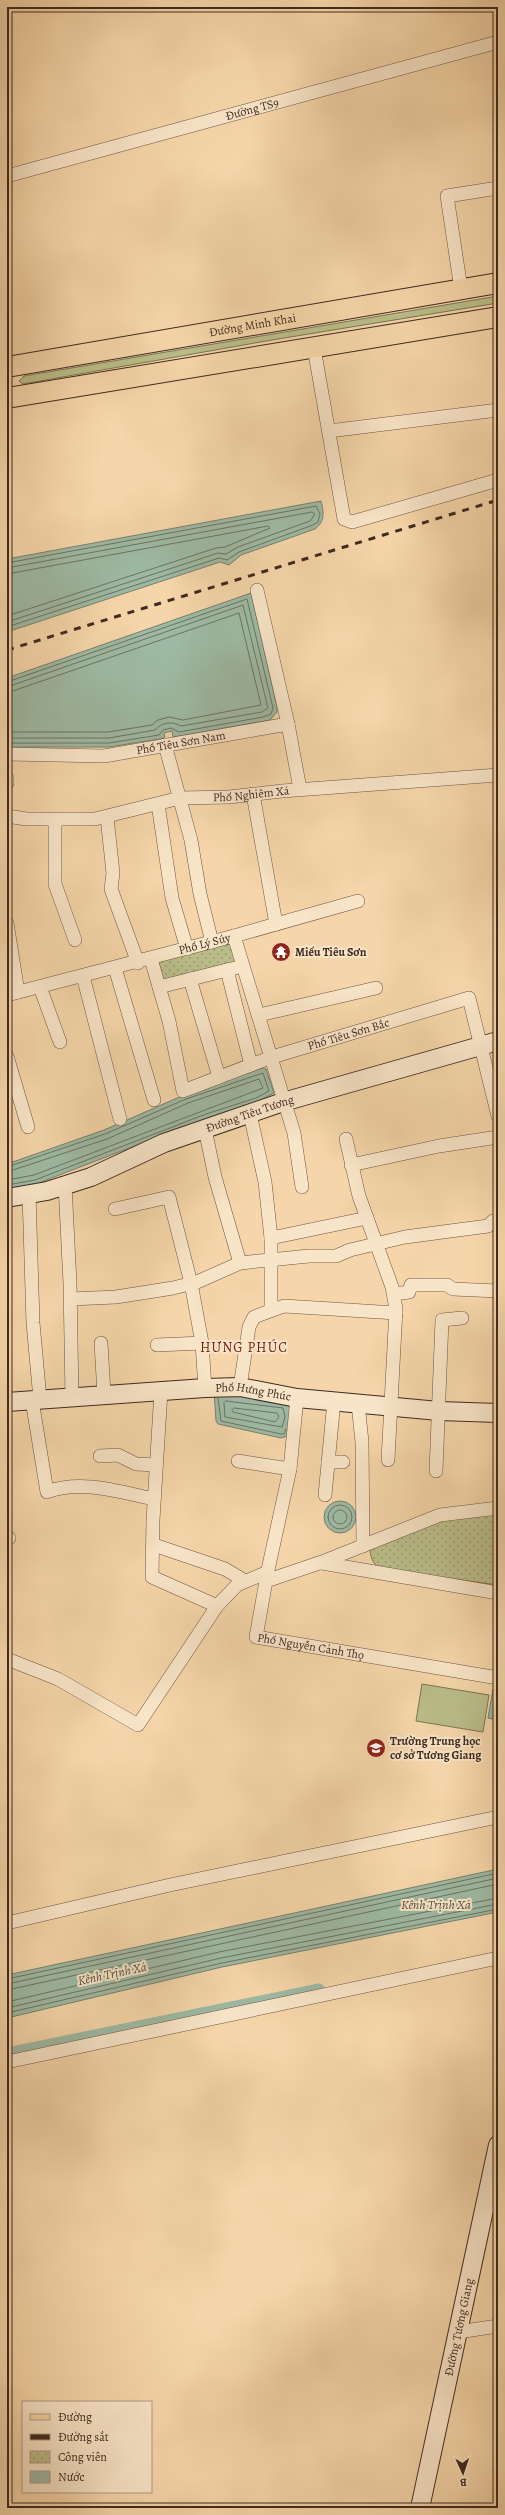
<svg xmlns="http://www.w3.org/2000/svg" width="505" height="2515" font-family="Alegreya,serif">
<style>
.grass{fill:#babd89;stroke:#7c7455}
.park{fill:url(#park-dots);stroke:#7c7455}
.water{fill:#9db9a3;stroke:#77806f}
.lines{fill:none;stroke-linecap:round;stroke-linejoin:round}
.shore{stroke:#6e7262;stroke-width:1}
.canal{stroke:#9db9a3;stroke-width:11}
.street-casing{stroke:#6c5543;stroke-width:14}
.secondary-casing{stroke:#3f2a21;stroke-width:20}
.primary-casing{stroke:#3f2a21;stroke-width:22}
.street{stroke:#f8e4c7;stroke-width:13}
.secondary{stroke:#f8e4c7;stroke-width:18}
.primary{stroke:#f5d5a9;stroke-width:20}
.rail{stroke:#3f2a21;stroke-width:3;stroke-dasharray:7 7;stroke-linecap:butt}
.labels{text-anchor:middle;stroke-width:4;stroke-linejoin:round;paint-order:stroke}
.street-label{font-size:12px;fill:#3f2a21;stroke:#f8e4c7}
.poi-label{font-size:12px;font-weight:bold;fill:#3f2a21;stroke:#f8e4c7;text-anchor:start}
.water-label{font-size:13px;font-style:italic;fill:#564e42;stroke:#f8e4c7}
.quarter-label{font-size:14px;letter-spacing:1px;fill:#7a1f14;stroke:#f8e4c7}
</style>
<defs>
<pattern id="park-dots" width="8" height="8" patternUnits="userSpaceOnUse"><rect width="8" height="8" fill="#babd89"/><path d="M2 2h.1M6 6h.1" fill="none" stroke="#999a70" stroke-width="1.8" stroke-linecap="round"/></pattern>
</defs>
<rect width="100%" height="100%" fill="#f5d5a9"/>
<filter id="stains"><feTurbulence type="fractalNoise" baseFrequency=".005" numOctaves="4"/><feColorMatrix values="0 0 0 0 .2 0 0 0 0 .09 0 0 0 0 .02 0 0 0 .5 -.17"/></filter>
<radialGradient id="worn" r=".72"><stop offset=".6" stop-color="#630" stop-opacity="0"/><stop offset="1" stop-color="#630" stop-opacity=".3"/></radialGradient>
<path class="grass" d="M498 296V303L272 340 23 384 19 381 24 376Z
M422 1684 489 1695 483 1732 416 1721Z"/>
<path class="park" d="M231 941 239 965 160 984 155 961Z
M484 1514 498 1515V1585L383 1569C374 1566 371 1560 370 1550L372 1547 449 1517Z"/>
<path class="water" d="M321 501C324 513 325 521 315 529L241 555 229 565 220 562 7 632V559Z
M251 593 277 707V712L270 720 173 737 172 731 164 733 165 738 109 747H8L7 678Z
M262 1068 266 1069 274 1093 258 1101 207 1118 36 1184 7 1189V1164L104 1130 184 1095Z
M214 1391 292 1399 288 1436 281 1438 218 1424 216 1421Z
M324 1517a16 16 0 1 1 32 0a16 16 0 1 1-32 0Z
M493 1689 498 1690V1720L488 1718Z
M498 1869V1912L222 1967 7 2018V1975Z"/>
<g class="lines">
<path class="shore" d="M7 563 316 506 320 514 318 522 313 525 239 552 227 560 219 558 7 627
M7 568 312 512 315 514 310 521 238 547 226 554 218 553 7 622
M7 574 268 526 270 528 225 547 216 548 7 616
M7 682 247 599 273 708 271 714 263 717 179 732 171 728 163 730 159 735 109 743H7
M7 687 243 605 268 708 262 712 181 726C172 721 162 722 155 730L109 738H7
M7 693 239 613 261 705 183 720 169 717 158 720 152 725 108 732H7
M7 1167 105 1134 186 1099 263 1073 269 1091 256 1098 206 1114 35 1180 7 1185
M7 1172 107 1139 188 1103 259 1079 263 1088 34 1175 7 1180
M218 1398 221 1421 281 1434H284L286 1429
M226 1401 283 1408 285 1417 282 1427 225 1417 224 1403Z
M234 1408 277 1413 279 1417 275 1422 233 1412 232 1410Z
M328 1517a12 12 0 1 1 24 0a12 12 0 1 1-24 0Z
M333 1517a7 7 0 1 1 14 0a7 7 0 1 1-14 0Z
M7 1979 498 1873
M7 1984 498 1878
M7 1990 498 1884
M7 2002 219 1952 498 1898
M7 2008 221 1958 498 1904
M7 2013 222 1963 498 1909"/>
<path class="canal" d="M7 2053 319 1989"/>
<g class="street-casing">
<g id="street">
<path id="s1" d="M7 176 498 42"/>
<path d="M461 289 447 196 498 188"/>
<path d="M314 348 344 519 352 522 498 480"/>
<path d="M329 431 498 410"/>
<path d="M257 590 288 724"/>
<path d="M165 745 191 840 200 894 212 942"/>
<path id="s2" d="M7 754 104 756 288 724 300 789"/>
<path d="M7 778V783"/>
<path d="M253 794 276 924"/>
<path d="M158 804 172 898 187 949"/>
<path id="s3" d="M7 816 26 819H95L180 798 229 797 282 791 498 775"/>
<path d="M107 817 113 873 111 889 138 963"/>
<path d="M55 820V884L75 940"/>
<path d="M7 923 18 992"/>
<path d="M234 936 358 901"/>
<path id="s4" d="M151 959 169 1021 183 1091 272 1057 469 998 498 1116"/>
<path d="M115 968 154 1100"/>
<path d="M227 970 251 1065"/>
<path d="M83 976 120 1119"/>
<path d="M190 979 219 1077"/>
<path d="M40 987 60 1042"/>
<path d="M159 987 235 968"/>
<path id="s5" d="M7 995 234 936 294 1133 302 1187"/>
<path d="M259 1015 376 988"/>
<path d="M7 1056 28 1127"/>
<path d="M250 1114 265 1182 271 1238 367 1218"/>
<path d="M205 1129 215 1177 240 1263"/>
<path d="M346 1139 359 1196 392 1287 396 1309 388 1460"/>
<path d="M351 1165 439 1146 498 1137"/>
<path d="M65 1185 70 1283 72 1397"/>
<path d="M29 1194 33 1323 40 1399"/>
<path d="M115 1209 169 1197 191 1283 202 1343 205 1388"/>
<path d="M394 1294 409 1292 411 1285H447L453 1289 498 1291"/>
<path d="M71 1299 116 1297 173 1288 197 1282 240 1263 309 1256H336L350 1250 405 1237 488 1226 493 1221H498"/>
<path d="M271 1309V1238"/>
<path d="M101 1343 104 1394"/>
<path d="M157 1345 202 1343"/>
<path d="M240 1387 249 1327 254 1317 284 1306 396 1313"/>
<path d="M161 1391 153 1520 152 1577 217 1606"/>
<path d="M32 1400 47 1492C81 1479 120 1492 154 1499"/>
<path d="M358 1404 362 1442 363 1546"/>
<path d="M100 1456 118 1455 136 1464 156 1465"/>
<path d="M238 1461 290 1469"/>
<path d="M328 1462H343"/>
<path d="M436 1471 442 1320 462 1318"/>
<path d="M325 1495 334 1401"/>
<path id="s6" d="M498 1508 440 1515 322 1562 266 1581 256 1637 498 1678"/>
<path d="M7 1538H9"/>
<path d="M154 1545 225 1569 245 1581"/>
<path d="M322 1563 498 1593"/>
<path d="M266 1579 290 1469 297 1398"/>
<path d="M7 1659 58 1679 138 1725 217 1606 237 1585 268 1572"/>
<path d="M7 1923 170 1885 498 1817"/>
<path d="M7 2062 498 1958"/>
<path d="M458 2332 498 2326"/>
</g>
</g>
<g class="secondary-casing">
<g id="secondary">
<path id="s7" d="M7 1198 47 1191 91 1177 164 1143 283 1102 498 1041"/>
<path id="s8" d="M7 1402 205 1388 240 1387 297 1398 439 1411 498 1413"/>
<path id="s9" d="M420 2508 498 2145"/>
</g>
</g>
<g class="primary-casing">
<g id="primary">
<path id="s10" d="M7 367 498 283"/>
<path d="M7 398 498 317"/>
</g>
</g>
<use href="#street" class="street"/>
<use href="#secondary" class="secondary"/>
<use href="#primary" class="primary"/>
<path class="rail" d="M7 650 498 500"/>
</g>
<defs>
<g id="temple-disc" transform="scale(1)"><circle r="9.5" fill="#8f2418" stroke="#f8e4c7"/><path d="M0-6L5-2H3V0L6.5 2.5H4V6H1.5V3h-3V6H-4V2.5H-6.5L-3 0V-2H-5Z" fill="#fff"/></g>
<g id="school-disc" transform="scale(1)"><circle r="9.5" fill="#8f2418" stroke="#f8e4c7"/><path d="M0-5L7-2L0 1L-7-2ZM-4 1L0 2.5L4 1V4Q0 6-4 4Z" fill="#fff"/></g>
</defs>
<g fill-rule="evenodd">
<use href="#temple-disc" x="281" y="952"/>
<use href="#school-disc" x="376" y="1748"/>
</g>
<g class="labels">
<g class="street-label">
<text dy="4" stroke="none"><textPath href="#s1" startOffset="254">Đường TS9</textPath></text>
<text dy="4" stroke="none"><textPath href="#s10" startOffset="249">Đường Minh Khai</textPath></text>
<text dy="4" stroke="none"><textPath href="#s2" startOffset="175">Phố Tiêu Sơn Nam</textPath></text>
<text dy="4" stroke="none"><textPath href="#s3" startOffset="247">Phố Nghiêm Xá</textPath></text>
<text dy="4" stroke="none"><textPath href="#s5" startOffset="204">Phố Lý Súy</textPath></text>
<text dy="4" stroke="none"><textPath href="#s4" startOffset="311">Phố Tiêu Sơn Bắc</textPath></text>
<text dy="4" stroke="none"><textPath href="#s7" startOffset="258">Đường Tiêu Tương</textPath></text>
<text dy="4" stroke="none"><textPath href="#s8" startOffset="247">Phố Hưng Phúc</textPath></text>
<text dy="4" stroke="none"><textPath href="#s6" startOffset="357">Phố Nguyễn Cảnh Thọ</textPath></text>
<text dy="4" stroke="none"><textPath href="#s9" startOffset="185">Đường Tương Giang</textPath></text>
</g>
<g class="poi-label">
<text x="295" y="956">Miếu Tiêu Sơn</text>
<text x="390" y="1745">Trường Trung học<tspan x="390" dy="14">cơ sở Tương Giang</tspan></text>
</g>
<g class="water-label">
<text x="436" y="1909">Kênh Trịnh Xá</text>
<text transform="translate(112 1973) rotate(-12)" y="5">Kênh Trịnh Xá</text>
</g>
<g class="quarter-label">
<text x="244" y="1352">HƯNG PHÚC</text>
</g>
</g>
<rect width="505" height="2515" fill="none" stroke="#f5d5a9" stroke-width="24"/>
<rect x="8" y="8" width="489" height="2499" fill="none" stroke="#3f2a21" stroke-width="2"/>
<rect x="12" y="12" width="481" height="2491" fill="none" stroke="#3f2a21"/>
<rect x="22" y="2401" width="130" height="92" fill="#f8e4c7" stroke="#ae9a85"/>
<rect x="30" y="2414" width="20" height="6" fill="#f5d5a9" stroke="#ae9a85"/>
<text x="58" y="2421" font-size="12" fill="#3f2a21">Đường</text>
<rect x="30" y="2434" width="20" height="6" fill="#3f2a21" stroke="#ae9a85"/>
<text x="58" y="2441" font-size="12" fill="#3f2a21">Đường sắt</text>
<rect x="30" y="2451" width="20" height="12" fill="url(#park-dots)" stroke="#ae9a85"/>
<text x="58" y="2461" font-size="12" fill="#3f2a21">Công viên</text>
<rect x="30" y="2471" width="20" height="12" fill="#9db9a3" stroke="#ae9a85"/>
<text x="58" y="2481" font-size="12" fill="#3f2a21">Nước</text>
<g transform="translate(463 2473) rotate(177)" stroke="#f8e4c7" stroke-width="3" paint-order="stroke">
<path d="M0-3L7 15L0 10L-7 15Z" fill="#3f2a21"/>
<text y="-6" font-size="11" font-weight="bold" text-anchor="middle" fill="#3f2a21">B</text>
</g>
<rect width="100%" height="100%" filter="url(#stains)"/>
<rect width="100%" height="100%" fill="url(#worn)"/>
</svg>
